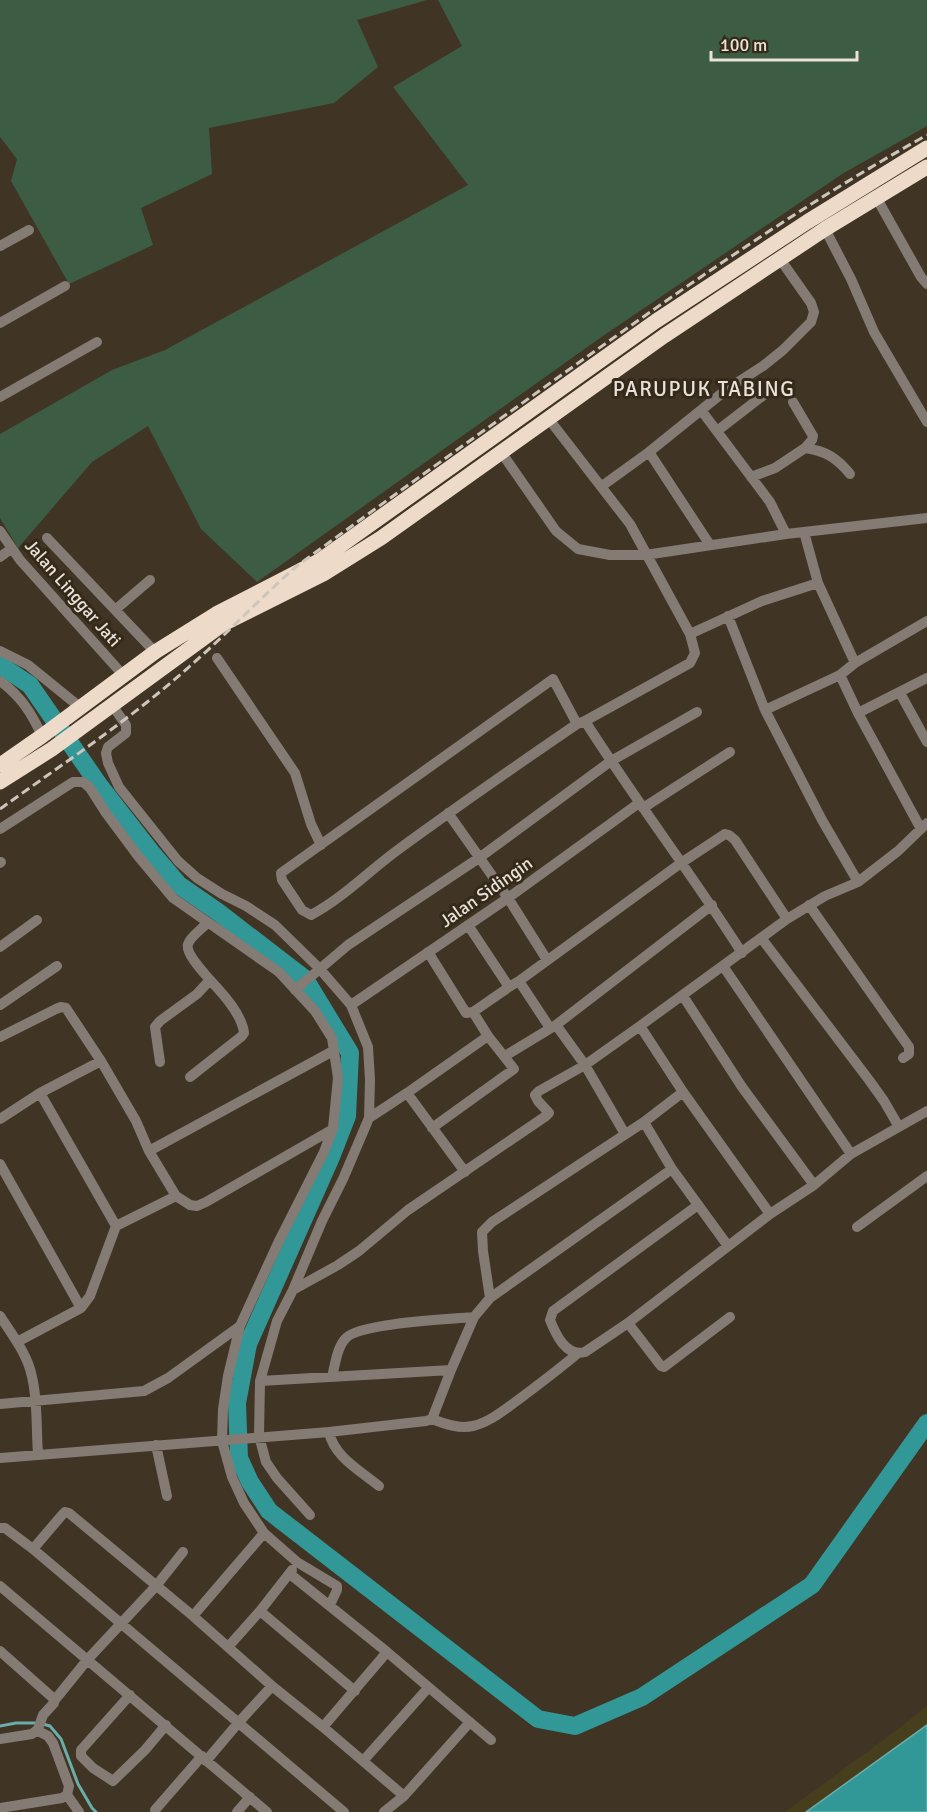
<svg xmlns="http://www.w3.org/2000/svg" width="927" height="1812" font-family="Signika,sans-serif">
<style>
.green{fill:#3c5d44}
.sand{fill:#463e1d}
.water{fill:#329797;stroke:#69aeaa;stroke-width:1.5}
.lines{fill:none;stroke-linecap:round;stroke-linejoin:round}
.stream{stroke:#69aeaa;stroke-width:3}
.river{stroke:#329797;stroke-width:18}
.minor{stroke:#837b74;stroke-width:10}
.highway{stroke:#eedac9;stroke-width:15}
.rail{stroke:#cec6bb;stroke-width:3;stroke-dasharray:9 4.5;stroke-linecap:butt}
.labels{text-anchor:middle;stroke-width:6;stroke-linejoin:round;paint-order:stroke}
.street-label{font-size:18px;fill:#e9e2d8;stroke:#352a1a}
.quarter-label{font-size:21px;letter-spacing:1.5px;fill:#e9e2d8;stroke:#352a1a}
</style>
<rect width="100%" height="100%" fill="#403424"/>
<path class="green" d="M0 0H427L357 20 378 67 334 103 209 128 212 174 141 208 153 245 69 284 11 181 17 159 0 137Z
M438 0H927V126L842 174 600 338 257 582 201 529 148 426 92 462 18 548 0 518V434L112 370 165 350 468 185 393 87 462 46Z"/>
<path class="sand" d="M927 1706V1725L806 1812H785L890 1735Z"/>
<path class="water" d="M927 1725V1812H806Z"/>
<g class="lines">
<path class="stream" d="M43 1724 50 1726 61 1739 78 1784 92 1808 96 1812
M0 1726 16 1723H37"/>
<path class="river" d="M0 665 30 685 99 785 151 852 179 885 218 912 305 979 350 1053 347 1116 331 1157 248 1344 237 1403 239 1458 250 1482 269 1511 538 1719 575 1726 642 1697 812 1585 927 1423"/>
<path class="minor" d="M876 197 921 277 927 284
M825 229 851 279 874 332 927 422
M0 246 29 230
M0 323 65 286
M0 397 97 342
M793 402 813 436 812 440 805 448
M701 410 770 502 786 534
M548 418 630 524 690 634 695 653 690 663 585 721
M717 431 765 394
M501 452 556 531 578 549 610 555H645L786 534 927 518
M649 452 710 545
M751 477 775 468 805 448C826 451 837 458 850 474
M602 486 649 452 726 390 763 366 783 350 811 322 814 312 811 303 780 259
M0 531 20 560 124 676
M804 532 818 583 855 663
M47 538 155 652
M0 557 11 549
M115 610 150 580
M728 616 765 710 822 820 858 882
M690 634 762 601 818 583
M0 651 28 665 81 708
M217 658 295 773 311 824 321 845
M840 675 858 713 921 829
M0 681C21 696 32 714 42 736
M900 693 927 742
M112 705 126 725V733L108 747 106 753 108 763 119 787 178 861 197 878 222 894 246 906 275 925 319 968 351 1005 368 1047 370 1080 369 1118 343 1179 322 1221 293 1290 277 1321 260 1381 259 1436 266 1462 277 1478 310 1515
M765 710 840 675 855 663 927 621
M858 713 927 678
M577 724C517 765 458 806 399 849 370 870 343 898 311 915L302 910 282 880 281 873 553 679 577 724 585 721C635 800 692 874 742 953
M643 808 730 752
M448 813 508 898 547 960
M0 829 73 782H83L90 788 106 813 138 856 173 898 279 972 315 1011 332 1038 338 1078 333 1128 324 1152 278 1243 240 1326 228 1376 223 1409 222 1441 232 1477 244 1503 264 1533 297 1562 337 1586V1590L330 1605
M0 863 1 862
M809 905 909 1047V1054L903 1058
M468 925 509 987 519 981 550 1028
M762 939 869 1080 884 1101 899 1127
M0 947 37 920
M428 952 466 1013 473 1012 509 987
M723 966 851 1154
M519 981 681 863 725 834 729 835 735 840 787 919
M295 990 348 945 479 858 611 761 697 712
M683 996 742 1087 814 1185
M0 1005 57 966
M351 1005 508 898 639 803
M556 1025 585 1065 625 1134
M640 1026 683 1092 770 1214
M0 1037 56 1009 61 1007 66 1008 101 1061 136 1121 149 1151 176 1196 190 1205 197 1206 206 1202 333 1129
M505 1056 556 1025 712 905
M160 1062 155 1027 160 1021 197 994 210 980C204 973 185 953 188 944 190 937 202 929 207 923
M190 1077 242 1036 244 1033C242 1014 222 993 210 980
M40 1093 116 1226
M407 1093 465 1172
M369 1118 407 1093 488 1036
M0 1119 40 1093 101 1061
M644 1122 672 1169 728 1246
M432 1128 514 1069 488 1036 473 1012
M149 1151 333 1051
M0 1164 81 1308
M698 1205 553 1311 550 1320C556 1335 566 1357 585 1352L628 1323 770 1214 814 1185 851 1154 927 1111
M857 1227 927 1176
M293 1290 338 1265 359 1251 408 1210 546 1116 549 1113 538 1101 535 1095 539 1091 585 1065 640 1026 787 919 825 896 858 882 898 851 927 823
M490 1298 483 1251 482 1232 492 1222 644 1122 683 1092
M0 1316C11 1333 24 1350 30 1369 38 1396 36 1427 38 1454
M628 1323 661 1366 664 1367 730 1317
M17 1342 81 1308 90 1296 116 1226 176 1196
M332 1377C335 1365 337 1347 346 1338 359 1323 451 1319 474 1317
M260 1381 451 1370
M0 1404 144 1391 168 1378 240 1326
M432 1419C445 1424 459 1429 473 1426 490 1422 504 1410 518 1400 538 1385 558 1370 577 1354
M329 1432C334 1457 361 1471 379 1486
M156 1445 167 1496
M0 1458 329 1432 426 1421 432 1419 451 1370 474 1317 490 1298 672 1169
M0 1528H5L33 1549 344 1812
M33 1549 62 1515 65 1512 69 1513 193 1616 272 1686 323 1727 404 1796
M290 1574 387 1652 491 1740
M0 1586 267 1812
M260 1611 355 1691
M193 1616 264 1533
M228 1647 260 1611 292 1570
M0 1651 53 1698 54 1703 43 1715 38 1729V1731L48 1736 53 1743 69 1786 67 1795 62 1798 0 1808
M130 1695 81 1750V1756L93 1768 113 1781 145 1750 166 1725
M54 1701 88 1659 156 1586 183 1552
M323 1727 387 1652
M0 1739 32 1734 38 1729
M206 1761 239 1722 272 1686
M363 1761 428 1688
M67 1795 79 1812
M155 1810 202 1756
M237 1812 250 1797
M384 1812 404 1796 470 1722"/>
<path class="highway" d="M0 765 42 736 155 652 216 614 319 561 656 321 807 222 927 148
M0 782 52 749 223 624 325 573 381 538 664 336 825 229 927 167"/>
<path class="rail" d="M0 809C64 763 131 719 190 666 227 634 260 598 297 566 391 497 486 429 581 361 693 281 807 202 927 135"/>
</g>
<g class="labels">
<g class="street-label">
<text transform="translate(73 593) rotate(49)" y="6">Jalan Linggar Jati</text>
<text transform="translate(486 892) rotate(-35)" y="6">Jalan Sidingin</text>
</g>
<g class="quarter-label">
<text x="704" y="396">PARUPUK TABING</text>
</g>
</g>
<path d="M711 51v9h146v-9" fill="none" stroke="#e9e2d8" stroke-width="3"/>
<text x="720" y="51" font-size="18" fill="#e9e2d8" stroke="#352a1a" stroke-width="4.5" paint-order="stroke">100 m</text>
</svg>
